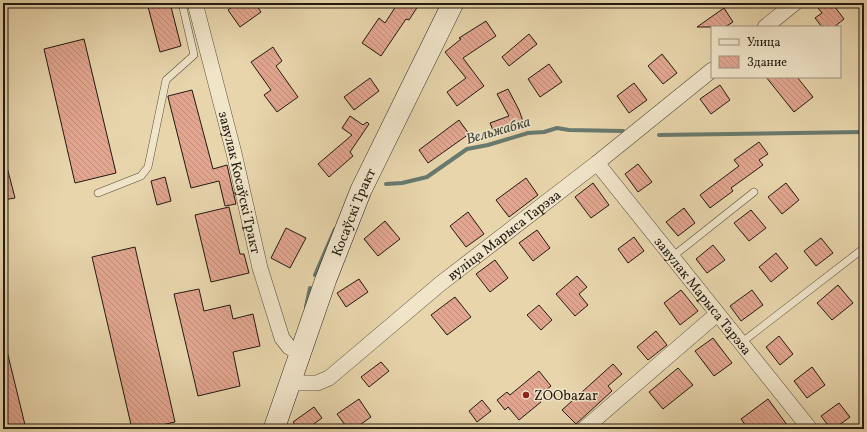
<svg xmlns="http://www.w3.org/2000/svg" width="867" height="432" font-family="Vollkorn,serif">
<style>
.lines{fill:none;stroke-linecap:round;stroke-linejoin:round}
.stream{stroke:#68796e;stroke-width:4}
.building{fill:url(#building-back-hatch);stroke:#221a10}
.lane-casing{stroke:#544937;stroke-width:8}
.street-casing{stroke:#544937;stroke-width:16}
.secondary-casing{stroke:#221a10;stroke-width:22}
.lane{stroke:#f0e4c9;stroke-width:7}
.street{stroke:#f0e4c9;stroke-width:15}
.secondary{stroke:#f0e4c9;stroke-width:21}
.poi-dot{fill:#8f2418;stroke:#f0e4c9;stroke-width:1.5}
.labels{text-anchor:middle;stroke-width:3;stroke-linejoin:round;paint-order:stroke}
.street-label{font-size:14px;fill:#221a10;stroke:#f0e4c9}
.poi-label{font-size:14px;fill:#221a10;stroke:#f0e4c9;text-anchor:start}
.water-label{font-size:15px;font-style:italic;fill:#45493f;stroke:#f0e4c9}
</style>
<defs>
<pattern id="building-back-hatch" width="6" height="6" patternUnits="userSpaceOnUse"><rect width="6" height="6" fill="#e2a690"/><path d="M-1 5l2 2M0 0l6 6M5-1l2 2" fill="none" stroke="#c28e7b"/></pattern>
</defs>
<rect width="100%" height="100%" fill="#e8d5ac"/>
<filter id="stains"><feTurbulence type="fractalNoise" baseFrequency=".005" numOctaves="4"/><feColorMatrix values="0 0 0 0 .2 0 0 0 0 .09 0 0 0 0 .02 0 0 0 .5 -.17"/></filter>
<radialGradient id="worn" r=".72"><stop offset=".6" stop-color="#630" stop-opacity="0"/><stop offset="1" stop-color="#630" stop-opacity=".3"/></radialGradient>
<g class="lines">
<path class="stream" d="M659 135 864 132
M386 184 402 183 427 177 467 149 488 145 528 133 544 132 557 128 569 130 623 131
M315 275 335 229
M306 307 310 288"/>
</g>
<path class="building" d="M147 3H170L181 46 160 52Z
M237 3H255L261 12 240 27 228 10Z
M398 3H420L409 20 406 19 381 56 362 43 379 18 385 23Z
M814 3H832L844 19 834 27H822L815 18 822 13Z
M724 8 733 22 725 27H697Z
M486 21 496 36 463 58 484 86 457 106 447 92 466 78 445 52 461 39 459 38Z
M529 34 537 44 509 66 502 57Z
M84 39 116 173 75 183 44 49Z
M273 47 282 61 276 66 298 97 277 112 264 95 271 90 251 62Z
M662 54 677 73 663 84 648 66Z
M549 64 562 82 540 97 528 79Z
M766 77H797L813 97 794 112Z
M370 78 379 91 354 110 344 97Z
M634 83 647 100 629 113 617 96Z
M720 85 730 100 711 114 700 99Z
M508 89 519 110 524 124 495 135 490 123 509 116 497 94Z
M192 90 213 169 227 165 236 204 225 206 219 181 191 188 168 97V96Z
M350 116 363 125 367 122 369 124 350 152 353 156 329 177 318 164 352 135 342 128Z
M459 120 469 134 428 163 419 150Z
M759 142 768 154 759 160 763 165 731 188 733 191 710 208 700 195 739 166 734 160Z
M638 164 652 182 638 192 625 174Z
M3 167H7L15 198 3 200Z
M165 177 171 201 157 205 151 181Z
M526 178 538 195 509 217 496 200Z
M593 183 609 205 591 218 575 197Z
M786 183 799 200 782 214 768 197Z
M229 207 240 254H244L249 273 211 282 195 215Z
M684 208 695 223 678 236 666 222Z
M751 210 766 228 749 241 734 223Z
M468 212 484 234 466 247 450 226Z
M385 221 400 239 378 256 364 239Z
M286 228 306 238 290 268 271 258Z
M537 230 550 248 533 261 519 243Z
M634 237 644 251 628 263 618 249Z
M821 238 833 253 816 266 804 251Z
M713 245 725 260 707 273 696 259Z
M135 247 175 422 144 429H132L92 257Z
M776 253 788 268 771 282 759 267Z
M495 260 508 278 490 292 476 274Z
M577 276 587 287 579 294 588 305 575 316 556 294Z
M359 279 368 292 346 307 337 293Z
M838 285 853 303 832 320 817 303Z
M199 289 204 311 230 305 233 319 253 314 260 346 233 352 240 386 198 396 174 294Z
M681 290 698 311 680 325 664 303Z
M752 290 763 305 741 321 730 306Z
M455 297 471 317 447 335 431 315Z
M539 305 552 320 541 330 527 315Z
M656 331 667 345 648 360 637 347Z
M779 336 793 354 780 365 766 347Z
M713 338 732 363 714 376 695 351Z
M3 351H7L26 429H3Z
M381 362 389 371 369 387 361 377Z
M613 364 622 374 608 386 612 391 576 424 562 410Z
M812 367 825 385 807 398 794 381Z
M678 368 693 385 663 409 649 392Z
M539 371 551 386 537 397 541 402 519 420 508 407 505 410 497 400 507 392 510 395Z
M359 399 371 417 354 429H348L337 414Z
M768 399 790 429H748L741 419Z
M482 400 491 411 477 422 469 411Z
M839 403 850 417 834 429H831L821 416Z
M314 407 322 418 307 429H298L293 422Z"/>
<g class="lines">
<g class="lane-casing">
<path id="lane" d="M98 193 141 176 148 167 166 80 194 55 182 3
M672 257 754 192
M741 343 864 248"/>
</g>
<g class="street-casing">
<g id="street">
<path id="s1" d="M195 3 234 153 260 268 282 338 289 347 301 353"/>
<path d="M765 27 795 3"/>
<path id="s2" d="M597 163 810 429"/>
<path id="s3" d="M290 383H317L329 378 440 284 597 163 712 70"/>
<path d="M584 429 717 314"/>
</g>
</g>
<g class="secondary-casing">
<g id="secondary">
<path id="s4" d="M274 429 326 279 361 190 453 3"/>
</g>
</g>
<use href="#lane" class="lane"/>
<use href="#street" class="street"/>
<use href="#secondary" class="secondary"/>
</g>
<circle class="poi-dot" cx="526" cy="395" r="4"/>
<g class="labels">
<g class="street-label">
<text dy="5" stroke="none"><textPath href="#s1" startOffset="185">завулак Косаўскі Тракт</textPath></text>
<text dy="5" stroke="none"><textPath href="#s4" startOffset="231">Косаўскі Тракт</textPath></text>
<text dy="5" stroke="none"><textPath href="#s3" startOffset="266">вуліца Марыса Тарэза</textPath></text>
<text dy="5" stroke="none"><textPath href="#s2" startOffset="170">завулак Марыса Тарэза</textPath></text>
</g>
<g class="poi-label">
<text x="534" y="400">ZOObazar</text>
</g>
<g class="water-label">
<text transform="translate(498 130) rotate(-16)" y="5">Вельжабка</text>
</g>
</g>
<rect width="867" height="432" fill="none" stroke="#e8d5ac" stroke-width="16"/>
<rect x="4" y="4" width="859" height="424" fill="none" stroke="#221a10" stroke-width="2"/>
<rect x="8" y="8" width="851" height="416" fill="none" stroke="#221a10"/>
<rect x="711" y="26" width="130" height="52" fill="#f0e4c9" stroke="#9e937f"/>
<rect x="719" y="39" width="20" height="6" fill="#f0e4c9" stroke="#9e937f"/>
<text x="747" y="46" font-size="12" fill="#221a10">Улица</text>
<rect x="719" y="56" width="20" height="12" fill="url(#building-back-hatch)" stroke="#9e937f"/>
<text x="747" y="66" font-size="12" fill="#221a10">Здание</text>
<rect width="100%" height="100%" filter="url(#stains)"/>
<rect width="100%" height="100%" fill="url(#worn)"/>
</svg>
